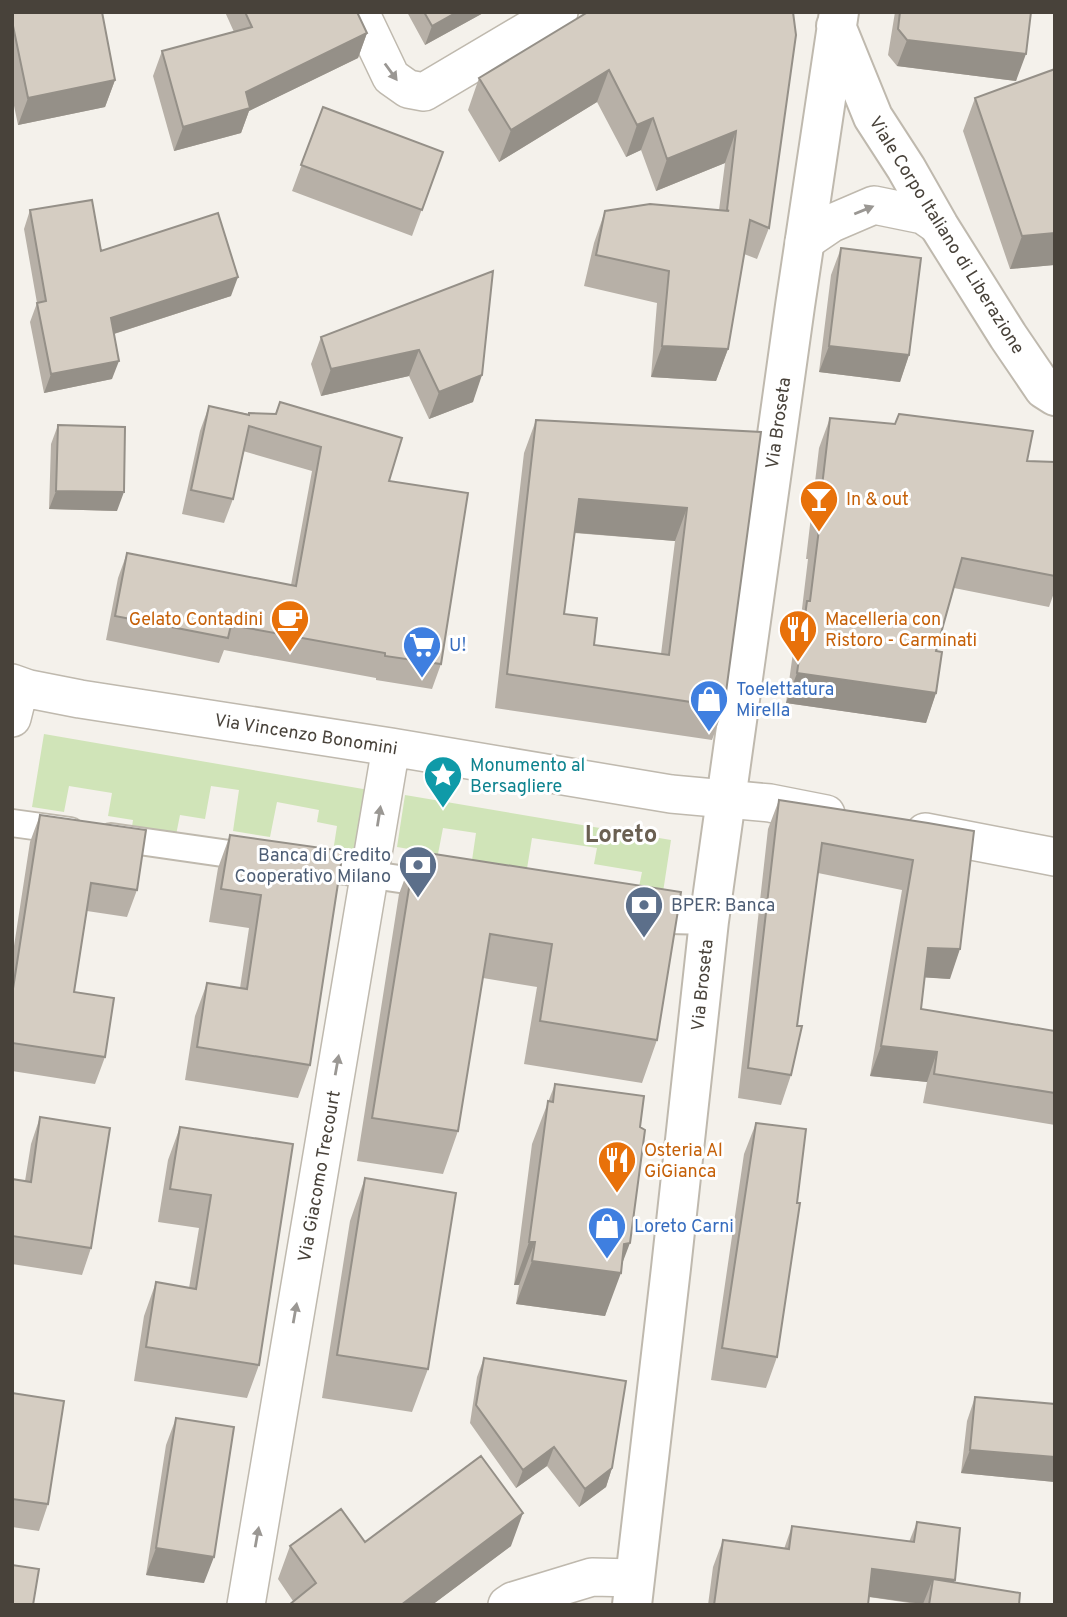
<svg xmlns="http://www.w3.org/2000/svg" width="1067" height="1617" font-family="Overpass,sans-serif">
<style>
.green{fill:#d0e4b8}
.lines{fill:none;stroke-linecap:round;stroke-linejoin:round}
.pedestrian-casing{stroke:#bfb9ae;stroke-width:30}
.minor-casing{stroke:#bfb9ae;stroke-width:40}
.tertiary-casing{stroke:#bfb9ae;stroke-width:42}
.pedestrian{stroke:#fff;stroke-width:26}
.minor{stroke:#fff;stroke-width:37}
.tertiary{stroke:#fff;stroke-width:38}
.wall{fill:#b7b0a7;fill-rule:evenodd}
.shaded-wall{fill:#959088}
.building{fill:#d5cdc2;stroke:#959088;stroke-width:2;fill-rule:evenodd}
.oneway{fill:#9a9793}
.labels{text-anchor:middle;stroke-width:6;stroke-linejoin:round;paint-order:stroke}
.street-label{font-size:18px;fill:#48423a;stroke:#fff}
.food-label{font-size:18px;fill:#c56008;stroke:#fff;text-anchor:start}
.shop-label{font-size:18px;fill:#366cbe;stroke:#fff;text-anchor:start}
.culture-label{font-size:18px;fill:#0d838f;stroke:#fff;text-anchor:start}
.service-label{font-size:18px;fill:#4e5e75;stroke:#fff;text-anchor:end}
.district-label{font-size:24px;font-weight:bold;fill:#6a6052;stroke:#fff}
</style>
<rect width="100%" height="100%" fill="#f4f1eb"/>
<path class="green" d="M44 734 369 790 356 862 332 858 337 826 317 822 319 810 277 802 270 837 233 831 239 790 211 786 205 819 180 815 175 840 131 833 133 820 108 816 112 793 69 786 64 812 32 807Z
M405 795 671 840 661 905 636 901 642 872 594 864 597 848 532 838 524 887 471 867 476 833 443 828 438 854 397 847Z"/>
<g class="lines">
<g class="pedestrian-casing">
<path id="pedestrian" d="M12 823 70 831
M111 837 257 858
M305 865 440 885
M641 916 670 920 709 921"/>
</g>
<g class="minor-casing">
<path id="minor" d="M360 12 391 77 408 89 424 92 559 12
M804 242 832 223 874 205 923 215 939 226
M12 683 29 689 80 699 391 747 671 794 770 803 826 814
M12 718 20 686
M925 832 1055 857
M246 1605 391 747
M507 1605 513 1601 592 1577 635 1578"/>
</g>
<g class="tertiary-casing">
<path id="tertiary" d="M836 26 873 117 906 168 939 226 1008 336 1044 389 1055 396
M632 1605 671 1268 709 921 795 306 839 12"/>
</g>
<use href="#pedestrian" class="pedestrian"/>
<use href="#minor" class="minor"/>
<use href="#tertiary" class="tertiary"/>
</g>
<path class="wall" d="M12 12 115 80 105 107 18 125 12 96Z
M225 12H357L367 33 358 58 249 111 241 133 174 151 153 76 162 51 234 32Z
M407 12H485L425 45Z
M793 12 769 228 757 259 744 254 728 349 716 381 651 377 657 303 584 286 594 243 605 211 719 210 725 163 656 191 641 150 626 157 597 102 499 162 468 110 479 78Z
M895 12H1031L1016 81 897 66 888 55Z
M1055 69V267L1054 265 1010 269 963 131 975 98Z
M323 107 443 152 412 236 292 191Z
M30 210 101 251 231 296 114 334 112 379 44 393 30 322 37 303 24 229Z
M841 248 909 355 900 382 819 372 831 275Z
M493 271 473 402 429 419 409 376 321 396 311 364 321 337Z
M280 402 389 481 441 664 432 689 376 680V678L224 650 219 663 106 640 118 578 127 553 291 585 312 471 243 451 233 499 224 523 182 514 200 431 209 406 249 414H275Z
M830 418 1027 461 1055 462V590L1049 607 954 588 936 651V693L926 723 786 703 796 631 801 617 808 559H806L819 448Z
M536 420 761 432 724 707 712 740 495 708 524 453ZM574 533 675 541 661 654 594 645 564 614Z
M58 425 117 511 49 509 51 444Z
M779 800 928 823 950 979 924 977 921 1009 1055 1031V1125L923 1103 927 1082 870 1076 902 890 818 873 797 1026 791 1075 781 1105 738 1098 768 829Z
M40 815 137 890 127 917 87 911 74 992 105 1057 95 1084 12 1071V959L30 842Z
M230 835 343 851 310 1065 298 1098 185 1080 195 1016 207 983 240 988 249 928 209 922 218 868Z
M415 851 681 892 657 1040 642 1083 524 1064 537 987 483 978 458 1131 443 1174 357 1161 399 894Z
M555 1084 621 1265 605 1316 516 1304 519 1285H514L532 1144Z
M40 1117 91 1248 82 1275 12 1264V1179L25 1181 31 1144Z
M756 1123 777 1357 766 1388 711 1380 744 1154Z
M180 1127 293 1144 259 1365 247 1398 134 1381 144 1316 156 1282 189 1288 199 1228 158 1222 168 1160Z
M365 1178 428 1369 412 1412 322 1398 350 1221Z
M484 1358 612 1468 606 1487 579 1507 547 1466 516 1488 470 1423 477 1377Z
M12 1393 48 1504 39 1531 12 1527Z
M975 1397 1055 1404V1482L961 1473 967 1421Z
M176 1418 204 1583 146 1575 166 1445Z
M917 1522 954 1582 1019 1605H923L869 1597 868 1605H708L713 1567 723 1540 784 1549 792 1526 909 1542Z
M365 1542 511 1546 432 1605H289L293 1601 278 1579 290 1546Z"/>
<path class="shaded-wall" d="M457 12H485L425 45 432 26Z
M367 33 358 58 249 111 241 133 174 151 183 127 246 92Z
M907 40 1026 54 1016 81 897 66Z
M609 70 597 102 499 162 511 130Z
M115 80 105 107 18 125 28 98Z
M653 118 641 150 626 157 637 125Z
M736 131 725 163 656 191 667 159Z
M1055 233 1054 265 1010 269 1022 236Z
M238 277 231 296 104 337 111 318Z
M662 346 728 349 716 381 651 377Z
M829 346 909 355 900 382 819 372Z
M419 350 409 376 321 396 331 369Z
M119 361 112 379 44 393 51 374Z
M482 375 473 402 429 419 439 392Z
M56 491 124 492 117 511 49 509Z
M579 499 687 508 675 541 567 532Z
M797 673 936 693 926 723 786 703Z
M928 948 960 949 950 979 917 977Z
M881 1046 937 1052 927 1082 870 1076Z
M529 1242H535L519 1285H514Z
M630 1243 619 1272 621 1273 605 1316 516 1304 532 1261Z
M554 1447 547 1466 516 1488 523 1470Z
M970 1450 1055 1457V1482L961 1473Z
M612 1468 606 1487 579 1507 585 1489Z
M523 1513 511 1546 432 1605H401Z
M156 1548 214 1557 204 1583 146 1575Z
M872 1569 955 1580 946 1605 933 1579 923 1604 863 1596Z"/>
<path class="building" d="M12 12H102L115 80 28 98 12 21Z
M245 12H357L367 33 246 92 250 108 183 127 162 51 252 27Z
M424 12H457L432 26Z
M588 12H793L796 35 769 228 750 220 728 349 662 346 669 271 596 255 605 211 650 204 729 211 727 210 736 131 667 159 653 118 637 125 609 70 511 130 479 78Z
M900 12H1031L1026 54 907 40 898 29Z
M1055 69V233L1022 236 975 98Z
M323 107 443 152 422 210 301 165Z
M92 200 101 251 218 213 238 277 111 318 119 361 51 374 37 303 46 301 30 210Z
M841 248 921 258 909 355 829 346Z
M493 271 482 375 439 392 419 350 331 369 321 337Z
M280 402 402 438 389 481 468 493 441 664 385 656V653L231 625 228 638 115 616 127 553 296 586 321 447 249 426 233 499 191 490 209 406 249 415V413L276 414Z
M899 414 1033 431 1027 461 1055 462V576L962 558 936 651 942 652 936 693 797 673 807 601H810L819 529H817L830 418 895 424Z
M536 420 761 432 724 707 507 674ZM579 499 687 508 669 655 594 645 597 618 564 614Z
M58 425 125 427 124 492 56 491Z
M779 800 928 823 974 831 960 949 928 948 921 1009 1055 1031V1093L934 1074 937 1052 881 1046 913 860 822 843 797 1026H802L791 1075 748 1068Z
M40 815 146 830 137 890 91 883 74 992 114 998 105 1057 12 1043V995Z
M230 835 343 851 310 1065 197 1047 207 983 247 989 261 895 221 889Z
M415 851 681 892 657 1040 540 1021 552 944 490 934 458 1131 372 1118Z
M555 1084 644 1096 640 1127 645 1130 630 1243 624 1244 621 1273 532 1261 535 1242H529L541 1154 548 1101 553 1102Z
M40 1117 110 1128 91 1248 12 1236V1179L31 1182Z
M756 1123 806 1129 797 1203H800L777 1357 722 1348Z
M180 1127 293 1144 259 1365 146 1347 156 1282 196 1289 211 1195 170 1189Z
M365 1178 456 1193 428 1369 337 1355Z
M484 1358 626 1381 612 1468 585 1489 554 1447 523 1470 476 1405Z
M12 1393 64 1401 48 1504 12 1499Z
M975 1397 1055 1404V1457L970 1450Z
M176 1418 234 1427 214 1557 156 1548Z
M481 1456 523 1513 401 1605H289L316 1583 290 1546 341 1509 365 1542Z
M917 1522 960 1528 955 1580 872 1569 868 1605H714L723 1540 789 1549 792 1526 914 1542Z
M12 1565 39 1569 33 1605H12Z
M933 1579 1020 1593 1019 1605H929Z"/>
<defs><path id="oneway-solid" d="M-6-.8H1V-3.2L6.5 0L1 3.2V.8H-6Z" transform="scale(1.75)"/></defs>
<g class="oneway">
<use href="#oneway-solid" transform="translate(391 72) rotate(54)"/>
<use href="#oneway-solid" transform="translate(864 210) rotate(-22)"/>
<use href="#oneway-solid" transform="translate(379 816) rotate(-81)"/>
<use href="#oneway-solid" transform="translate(337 1065) rotate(-80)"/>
<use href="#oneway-solid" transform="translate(295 1313) rotate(-80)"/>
<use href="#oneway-solid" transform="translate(257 1537) rotate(-80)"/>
</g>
<defs>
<g id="bar-pin" transform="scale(2.0125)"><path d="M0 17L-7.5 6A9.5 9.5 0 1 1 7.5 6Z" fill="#e8710a" stroke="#fff"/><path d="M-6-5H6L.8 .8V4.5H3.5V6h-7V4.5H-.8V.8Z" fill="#fff"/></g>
<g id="cafe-pin" transform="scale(2.0125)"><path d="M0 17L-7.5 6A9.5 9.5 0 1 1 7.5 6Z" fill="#e8710a" stroke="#fff"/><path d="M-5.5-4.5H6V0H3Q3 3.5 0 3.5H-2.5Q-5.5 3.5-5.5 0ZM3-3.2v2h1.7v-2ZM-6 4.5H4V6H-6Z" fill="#fff"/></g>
<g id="restaurant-pin" transform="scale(2.0125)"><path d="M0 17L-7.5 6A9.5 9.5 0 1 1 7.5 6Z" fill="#e8710a" stroke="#fff"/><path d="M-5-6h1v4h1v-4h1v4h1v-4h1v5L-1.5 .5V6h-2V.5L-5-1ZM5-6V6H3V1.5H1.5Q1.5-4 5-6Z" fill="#fff"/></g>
<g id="supermarket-pin" transform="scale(2.0125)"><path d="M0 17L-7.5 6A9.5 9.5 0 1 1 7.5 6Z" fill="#3f7fe0" stroke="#fff"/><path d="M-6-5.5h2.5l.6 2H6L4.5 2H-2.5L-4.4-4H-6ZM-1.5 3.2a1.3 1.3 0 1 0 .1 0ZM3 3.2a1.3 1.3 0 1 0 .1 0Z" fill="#fff"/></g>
<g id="shop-pin" transform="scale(2.0125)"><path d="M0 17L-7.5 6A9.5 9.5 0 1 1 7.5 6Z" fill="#3f7fe0" stroke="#fff"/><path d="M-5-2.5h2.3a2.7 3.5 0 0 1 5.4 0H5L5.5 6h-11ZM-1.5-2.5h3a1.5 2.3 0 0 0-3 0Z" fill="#fff"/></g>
<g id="sight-pin" transform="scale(2.0125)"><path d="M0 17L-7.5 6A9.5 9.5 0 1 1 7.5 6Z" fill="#0f9aa8" stroke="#fff"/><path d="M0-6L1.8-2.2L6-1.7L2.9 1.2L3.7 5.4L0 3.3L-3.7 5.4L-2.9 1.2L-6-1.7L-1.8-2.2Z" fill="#fff"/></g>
<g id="bank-pin" transform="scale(2.0125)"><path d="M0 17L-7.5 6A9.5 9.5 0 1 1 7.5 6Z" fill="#5c6f8a" stroke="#fff"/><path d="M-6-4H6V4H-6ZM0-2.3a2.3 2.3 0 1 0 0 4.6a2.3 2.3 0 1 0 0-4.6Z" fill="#fff"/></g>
</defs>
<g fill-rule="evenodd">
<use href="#bar-pin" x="819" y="499"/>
<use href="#cafe-pin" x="290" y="619"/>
<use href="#restaurant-pin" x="798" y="629"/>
<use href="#supermarket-pin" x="422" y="645"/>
<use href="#shop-pin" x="709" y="699"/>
<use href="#sight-pin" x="443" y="775"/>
<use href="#bank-pin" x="418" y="865"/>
<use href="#bank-pin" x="644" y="905"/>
<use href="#restaurant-pin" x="617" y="1160"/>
<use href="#shop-pin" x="607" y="1226"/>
</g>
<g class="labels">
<g class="street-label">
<text transform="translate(947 235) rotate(58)" y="6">Viale Corpo Italiano di Liberazione</text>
<text transform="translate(778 423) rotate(-82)" y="6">Via Broseta</text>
<text transform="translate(306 734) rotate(9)" y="6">Via Vincenzo Bonomini</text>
<text transform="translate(702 985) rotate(-84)" y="6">Via Broseta</text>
<text transform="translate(319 1176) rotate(-80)" y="6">Via Giacomo Trecourt</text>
</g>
<g class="food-label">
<text x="846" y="505">In &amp; out</text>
<text x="263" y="625" text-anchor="end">Gelato Contadini</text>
<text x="825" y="625">Macelleria con<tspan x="825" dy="21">Ristoro - Carminati</tspan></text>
<text x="644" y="1156">Osteria Al<tspan x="644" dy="21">GiGianca</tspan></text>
</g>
<g class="shop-label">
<text x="449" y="651">U!</text>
<text x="736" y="695">Toelettatura<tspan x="736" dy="21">Mirella</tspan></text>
<text x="634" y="1232">Loreto Carni</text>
</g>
<g class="culture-label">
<text x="470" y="771">Monumento al<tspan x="470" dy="21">Bersagliere</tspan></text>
</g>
<g class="service-label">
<text x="391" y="861">Banca di Credito<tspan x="391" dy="21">Cooperativo Milano</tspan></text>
<text x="671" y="911" text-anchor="start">BPER: Banca</text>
</g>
<g class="district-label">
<text x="621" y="842">Loreto</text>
</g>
</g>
<rect width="1067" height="1617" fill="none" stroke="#48423a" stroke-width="28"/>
</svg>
